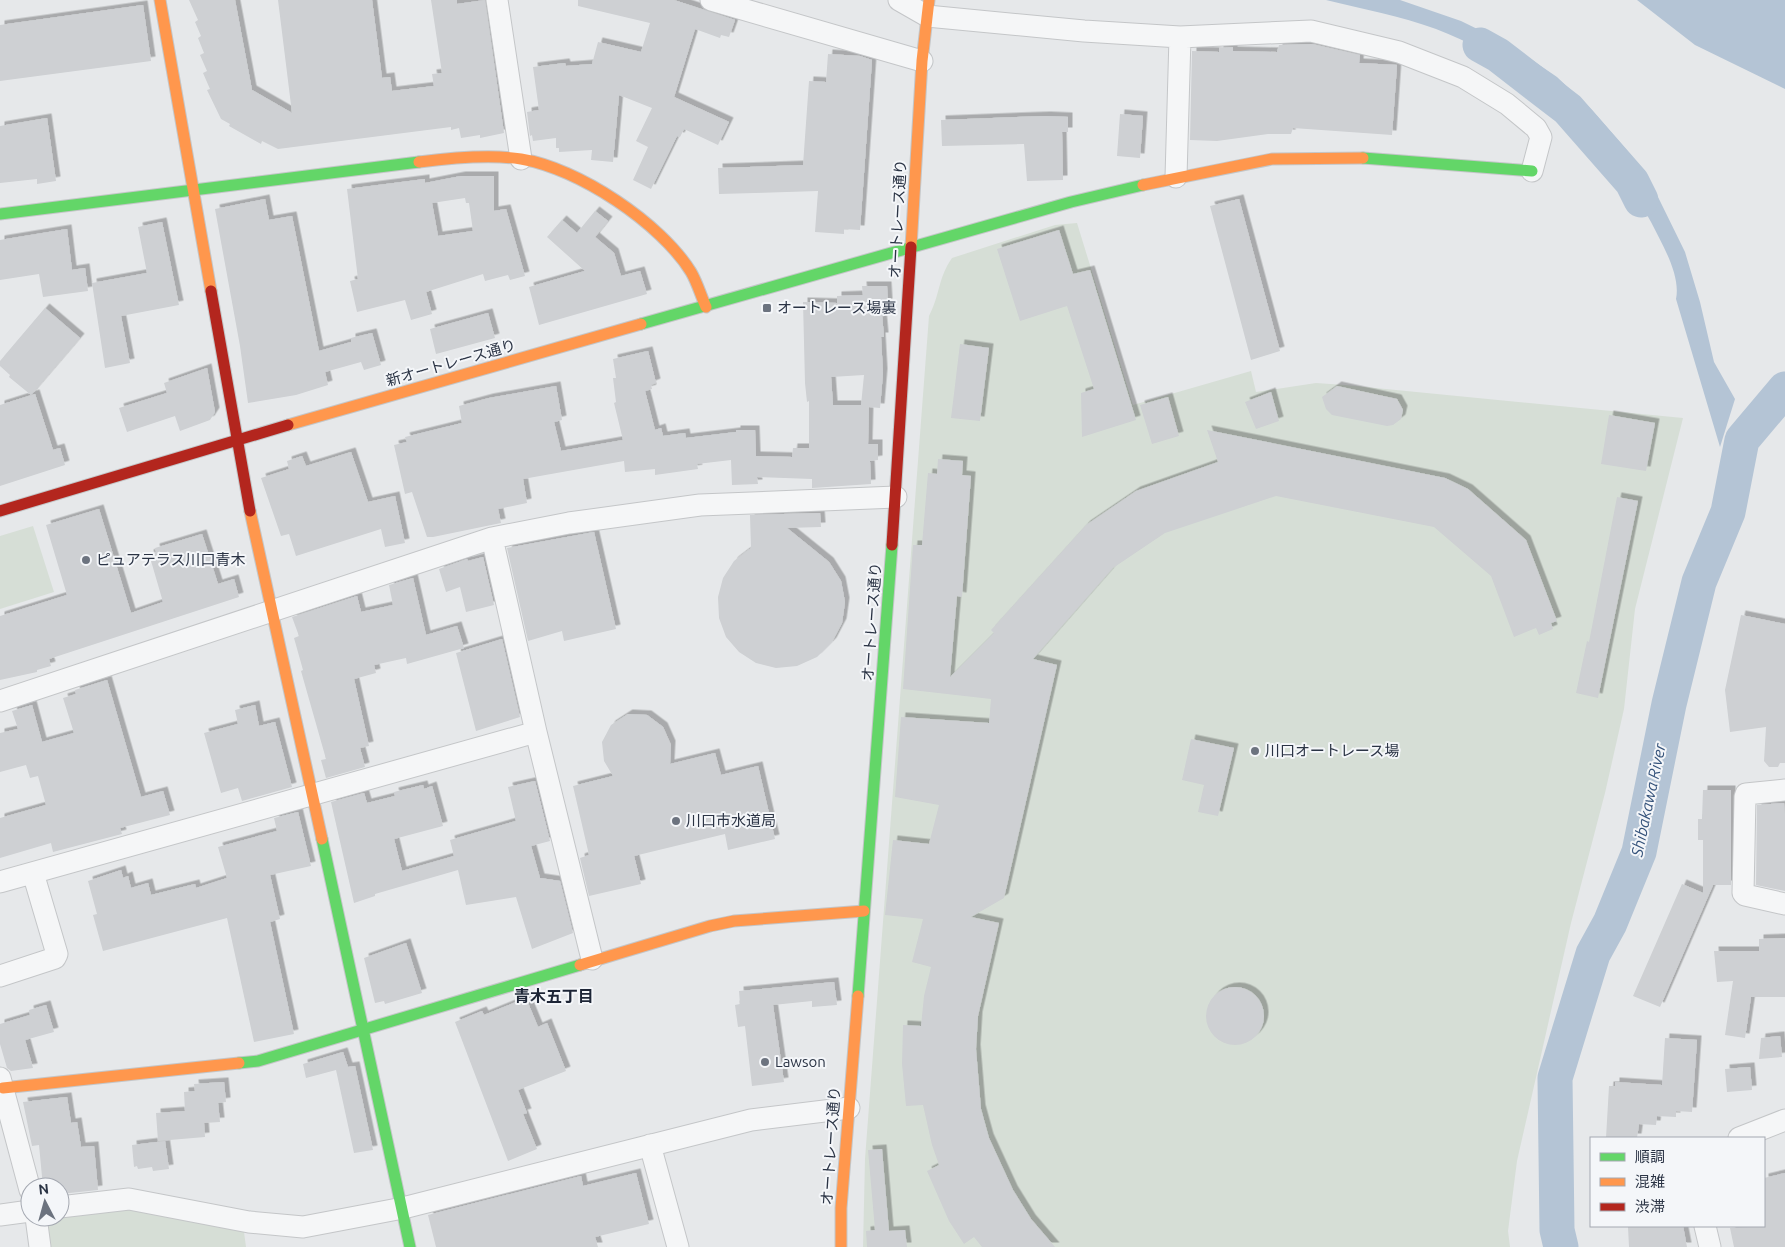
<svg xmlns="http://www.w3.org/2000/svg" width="1785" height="1247" font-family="Ubuntu,'Noto Sans JP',sans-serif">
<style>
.green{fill:#d6ded6}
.water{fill:#b4c4d5}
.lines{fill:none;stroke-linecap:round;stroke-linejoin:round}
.river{stroke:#b4c4d5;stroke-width:35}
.building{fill:#ced0d3;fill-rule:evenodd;filter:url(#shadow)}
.street-casing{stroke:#c4c6c8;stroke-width:23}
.fast-casing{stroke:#c4c6c8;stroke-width:13}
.slow-casing{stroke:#c4c6c8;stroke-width:13}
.jam-casing{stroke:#c4c6c8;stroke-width:13}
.street{stroke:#f5f6f7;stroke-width:21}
.fast{stroke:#63d668;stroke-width:11}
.slow{stroke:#ff974d;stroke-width:11}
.jam{stroke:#b3261e;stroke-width:11}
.poi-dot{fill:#6c737f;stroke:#f4f6f9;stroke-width:2}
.labels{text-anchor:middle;stroke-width:4;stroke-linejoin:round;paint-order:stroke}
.street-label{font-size:15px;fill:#2b3445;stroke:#f4f6f9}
.poi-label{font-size:15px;fill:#2b3445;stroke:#f4f6f9;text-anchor:start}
.water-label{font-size:16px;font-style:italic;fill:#34527a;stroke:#f4f6f9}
.neighbourhood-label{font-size:16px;font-weight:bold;fill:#1d2536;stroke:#f4f6f9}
</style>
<defs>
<filter id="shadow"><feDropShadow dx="4.5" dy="-4.5" stdDeviation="0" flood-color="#0004"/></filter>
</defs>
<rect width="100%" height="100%" fill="#e6e8ea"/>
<path class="green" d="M1077 223 1133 405 1251 371 1256 392 1316 383 1345 385 1683 418 1635 609 1624 709 1605 793 1571 923 1517 1161 1508 1231 1510 1247H863L865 1159 929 316C940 295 938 278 952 258L1055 225Z
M33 526 54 592 0 609V536Z
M136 1208 244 1232 246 1247H49L46 1222 53 1217Z"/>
<path class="water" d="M1326 0H1400L1461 21 1510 45 1557 77 1592 110 1631 155 1659 199 1685 252 1700 302 1714 362 1735 399 1720 447 1676 299C1681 275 1662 244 1651 222 1602 130 1533 67 1436 29 1401 16 1362 9 1326 0Z
M1637 0H1785V89L1695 45Z"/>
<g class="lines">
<path class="river" d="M1480 45 1498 55 1568 109 1632 182 1641 200
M1561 1247 1557 1230 1555 1078 1593 954 1610 923 1639 852 1669 704 1699 582 1728 512 1742 440 1785 389"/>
</g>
<path class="building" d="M189 0H235L252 90 292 113 278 0H372L382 78 390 77 392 91 434 86 432 74 442 73 431 0H457V4L485 0 504 133 480 138V135L461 138 459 128 451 130V127L278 149 262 141 261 144 229 126 230 124 221 119 207 90 210 89 203 73 207 71 200 55 204 53 198 38 201 36 195 22 198 20Z
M578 0H674L735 20 729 37 721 35 720 38 695 29 674 97 729 122 718 145 684 129 680 137 677 136 651 189 633 180 648 147 636 141 652 108 619 95 613 162 591 160 592 150 559 152V148H556V138L533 141 532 135 530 136 527 112 539 110 533 67 565 63 566 66 592 64 598 42 641 52 650 23 578 6Z
M143 5 151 61 0 81V25Z
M1312 44 1360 55 1359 63 1397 65 1392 135 1293 128 1291 134H1268L1217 141 1190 140 1192 51 1219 52V48L1233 47V51L1277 52 1279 45Z
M828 54 860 56 872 60 860 230 844 229V234L815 232 818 191 719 194 718 168 803 165 809 81 826 82Z
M1120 114 1143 116 1140 158 1117 156Z
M1046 116 1068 117V132H1062L1063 180 1027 181 1024 144 942 146 941 120Z
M47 118 56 181 37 184V179L0 183V126Z
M461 176H494V211L506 209 525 276 510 280 508 275 485 281 483 274 426 292 432 314 411 320 405 300 357 312 350 281 358 279 347 189 425 179V183ZM465 198 466 203H469L473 231 438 236 432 203Z
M265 199 269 220 292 216 319 351 351 342V338L372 333 381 365 364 370 361 362 325 372 328 385 296 395 248 403 240 346 215 209Z
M1239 199 1280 351 1251 360 1210 206Z
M595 211 608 221 595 237 614 253 621 276 640 271 647 294 539 325 529 287 585 271 547 237 562 220 577 233Z
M162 222 179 305 121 316 130 363 105 368 92 283 147 273 138 227Z
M67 229 72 270 85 268 88 291 43 297 39 274 0 280V240Z
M1059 230 1073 274 1090 270 1136 420 1082 437 1081 393 1094 389 1067 306 1020 321 997 249Z
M862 286H887L888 303H881L884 337H881L883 373 880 408 869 407 868 444H878V460L870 461 871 484 812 488V479L757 477 758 484 732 485 731 460 697 464 698 469 655 475V469L625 472 624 461 523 479 527 503 498 509 501 523 433 537H427L412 492 405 494 394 445 407 442 405 437 462 423 459 406 489 398 556 386 562 420 554 422 561 451 623 440 614 403 616 402 613 378H616L613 359 648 351 656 383 651 385 652 389 645 391 655 430 661 428 663 436 685 433 686 438 736 432V430H755L756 456 792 457 793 448H809V401L807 402 805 383 803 302 837 303V296L863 295ZM864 375 861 405H833L831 377Z
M45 308 80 338 31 395 9 377 10 375 0 366V361Z
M488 313 495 338 436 354 430 329Z
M960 344 989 348 980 421 951 418Z
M207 368 215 412 210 420 180 431 175 416 127 432 119 408 167 393 164 383Z
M1337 386 1397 399 1403 410 1401 419 1393 425 1387 426 1332 415 1326 409 1322 397Z
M1271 392 1279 421 1256 429 1245 402Z
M35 394 53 450 60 448 65 465 0 486V405Z
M1168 397 1179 436 1152 444 1140 405Z
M1609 415 1655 423 1646 471 1601 464Z
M1207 430 1445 478 1468 489 1526 540 1557 621 1551 623 1553 629 1539 635 1536 628 1514 637 1491 576 1434 527 1276 496 1165 533 1113 568 1033 659 1057 665 1004 898 971 917 999 923 978 1016 976 1049 981 1109 989 1138 1013 1190 1031 1219 1055 1247H982L974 1237 964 1244 949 1221 927 1171 939 1165 932 1145 923 1105 906 1106 902 1064 903 1025 921 1026 924 996 931 967 912 962 923 919 885 915 893 840 929 844 939 805 895 797 901 717 989 723 991 699 903 689 913 545H922L928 473 937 474 938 459 963 461 962 475 971 476 962 597 957 596 950 677 994 633 991 630 1086 525 1136 491 1218 462Z
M351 452 368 502 395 496 405 543 385 547 381 529 296 556 289 534 281 536 261 478 289 469 287 461 302 456 306 466Z
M1617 497 1638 501 1598 698 1576 693 1587 641 1589 642Z
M99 509 131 613 163 602 149 554 156 552 155 548 202 534 218 584 234 579 239 597 49 659 51 666 37 670V672L0 680V616L67 595 46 525Z
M820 513 821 527 787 528 829 562 841 581 845 602 842 623 832 642 817 657 797 666 776 668 756 663 739 652 726 637 719 618 718 597 723 578 734 561 751 548 750 515Z
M594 532 616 629 564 641 562 631 528 641 507 548Z
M483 557 494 605 466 612 460 587 446 592 439 569 467 559 468 561Z
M413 578 426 635 457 626 464 648 407 664 406 658 374 665 376 673 354 679 369 746 360 748 365 767 326 778 321 760 326 759 301 671 303 670 294 638 299 636 292 617 357 596 361 612 393 605 389 585Z
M1741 615 1785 624V763H1780L1778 767H1769L1764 761 1766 727 1730 732 1725 690Z
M502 639 520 717 476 731 456 653Z
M107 680 141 797 163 791 170 815 120 828 122 834 53 852 51 843 0 858V818L46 805 38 776 30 778 26 765 0 772V733L18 729 12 711 32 705 42 742 74 733 63 698 76 694 75 690Z
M255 705 259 726 275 722 292 787 242 801 238 788 221 793 204 733 238 724 235 710Z
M628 714 647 715 663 727 671 745 670 764 715 753 721 775 758 766 775 839 728 850 725 834 634 856 641 884 589 896 580 858 589 855 573 786 613 776 604 761 602 742 611 725Z
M1191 739 1234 748 1218 816 1198 812 1204 785 1182 780Z
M535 781 550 841 531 846 540 878 560 881 573 933 532 949 516 897 466 905 458 870 375 894V896L354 903 331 802 364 793 367 803 395 796 394 792 423 785 424 789 432 786 443 826 394 839 402 871 454 856 450 840 516 821 508 787Z
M1703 790H1731V885H1713L1660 1007 1633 996 1682 884 1703 893V840H1698V819H1702Z
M1784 803 1785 814V891L1756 885 1757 805Z
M298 812 311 866 270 875 280 919 270 922 294 1034 254 1042 227 918 103 951 93 915 97 914 88 881 121 870 123 878 128 876 131 888 148 883 151 895 195 884 196 888 227 878 218 847 277 831 274 818Z
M1785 938V997H1751L1745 1038 1725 1035 1733 981 1717 982 1714 951H1759V939Z
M406 943 422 993 385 1004 384 1001 375 1003 364 958Z
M834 982 837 1005 812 1007V1001L773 1005 784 1082 752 1086 745 1026 738 1027 735 1005 740 1004 739 991Z
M1206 1016a29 29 0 1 1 58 0a29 29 0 1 1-58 0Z
M526 998 538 1027 547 1023 566 1071 518 1090 527 1113 523 1114 537 1149 508 1161 455 1022 482 1011 484 1015Z
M46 1005 54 1032 25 1040 33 1068 11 1071 7 1068 0 1044V1024L30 1015 29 1010Z
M1780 1036 1782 1057 1759 1059 1761 1038Z
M1665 1038 1697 1040 1692 1112 1676 1111V1117L1657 1116 1656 1125 1639 1124 1637 1138H1606L1609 1086H1615V1082L1662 1085Z
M343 1052 348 1067 355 1066 373 1150 354 1153 336 1070 306 1078 303 1064Z
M1750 1067 1752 1090 1727 1092 1725 1069Z
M224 1082 226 1102 218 1103 220 1122 204 1123 205 1137 158 1141 156 1113 185 1111 184 1092 195 1091 194 1084Z
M67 1097 71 1123 77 1122 81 1147 94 1146 98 1190 60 1194V1187H43L39 1145 32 1146 23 1102Z
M165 1141 169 1169 153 1171 152 1167 138 1169 137 1166 134 1167 132 1145Z
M882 1149 889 1231 905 1230 907 1247H867L866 1231 875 1230 868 1150Z
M636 1173 649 1224 595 1237 598 1247H436L428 1215 581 1176 583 1186Z
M1785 1173V1247H1734L1730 1228 1765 1226 1764 1178Z
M1640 1226H1683L1687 1247H1629L1628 1227Z"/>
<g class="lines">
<g class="street-casing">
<path id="street" d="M497 0 521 159
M711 0 922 61
M899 0 927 16 1084 31 1180 37 1311 31 1399 52 1463 77 1507 104 1536 128 1541 137 1532 171
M1176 177 1180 37
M492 538 536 732 592 959
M0 701 492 538 569 523 700 505 896 497
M1785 790 1746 794 1745 797 1743 893 1745 895 1785 904
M0 882 536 732
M0 976 55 958 57 954 33 873
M0 1078 30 1190
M1739 1138 1785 1120
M650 1145 678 1247
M60 1207 129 1199 249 1222 303 1227 403 1208 751 1120 849 1108
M0 1215 30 1211
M36 1217 40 1247
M1705 1226 1710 1247"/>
</g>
<g class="fast-casing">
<path id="fast" d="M1363 158 1532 171
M0 214 419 162
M641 324 1071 202 1143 185
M322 839 410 1247
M858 996 892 545
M239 1063 258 1061 580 965"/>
</g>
<g class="slow-casing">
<path id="slow" d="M160 0 211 291
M419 162C450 158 489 154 521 159 578 168 661 223 691 272 697 282 701 296 706 307
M1143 185 1272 159 1363 158
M911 247 922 61 929 0
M288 425 641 324
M250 511 322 839
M580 965 710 926 734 921 864 911
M3 1088 239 1063
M841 1247V1208L858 996"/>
</g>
<g class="jam-casing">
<path id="jam" d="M211 291 250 511
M0 511 288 425
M892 545 911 247"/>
</g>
<use href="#street" class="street"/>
<use href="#fast" class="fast"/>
<use href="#slow" class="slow"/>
<use href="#jam" class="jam"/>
</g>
<g class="poi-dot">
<rect x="762" y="303" width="10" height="10" rx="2.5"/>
<circle cx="86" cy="560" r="5"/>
<circle cx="1255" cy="751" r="5"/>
<circle cx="676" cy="821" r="5"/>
<circle cx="765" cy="1062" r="5"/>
</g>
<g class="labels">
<g class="street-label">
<text transform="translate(898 219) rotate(-87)" y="5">オートレース通り</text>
<text transform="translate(451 363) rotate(-16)" y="5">新オートレース通り</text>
<text transform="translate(872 622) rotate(-86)" y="5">オートレース通り</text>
<text transform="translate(831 1146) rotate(-86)" y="5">オートレース通り</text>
</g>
<g class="poi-label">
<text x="777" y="313">オートレース場裏</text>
<text x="96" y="565">ピュアテラス川口青木</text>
<text x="1265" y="756">川口オートレース場</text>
<text x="686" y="826">川口市水道局</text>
<text x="775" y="1067">Lawson</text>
</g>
<g class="water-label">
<text transform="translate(1648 800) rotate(-78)" y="6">Shibakawa River</text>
</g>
<g class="neighbourhood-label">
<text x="554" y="1002">青木五丁目</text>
</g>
</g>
<rect x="1590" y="1137" width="175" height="90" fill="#f4f6f9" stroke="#a4a8b1"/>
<rect x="1600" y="1153" width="25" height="8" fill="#63d668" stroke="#a4a8b1"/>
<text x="1635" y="1162" font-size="15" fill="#2b3445">順調</text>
<rect x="1600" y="1178" width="25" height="8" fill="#ff974d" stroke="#a4a8b1"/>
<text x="1635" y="1187" font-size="15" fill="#2b3445">混雑</text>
<rect x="1600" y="1203" width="25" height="8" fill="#b3261e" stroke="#a4a8b1"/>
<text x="1635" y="1212" font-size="15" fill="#2b3445">渋滞</text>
<g transform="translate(45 1202) rotate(354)"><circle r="24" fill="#f4f6f9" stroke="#a4a8b1"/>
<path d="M0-4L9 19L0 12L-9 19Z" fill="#6c737f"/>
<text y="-8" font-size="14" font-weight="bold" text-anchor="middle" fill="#2b3445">N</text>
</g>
</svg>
